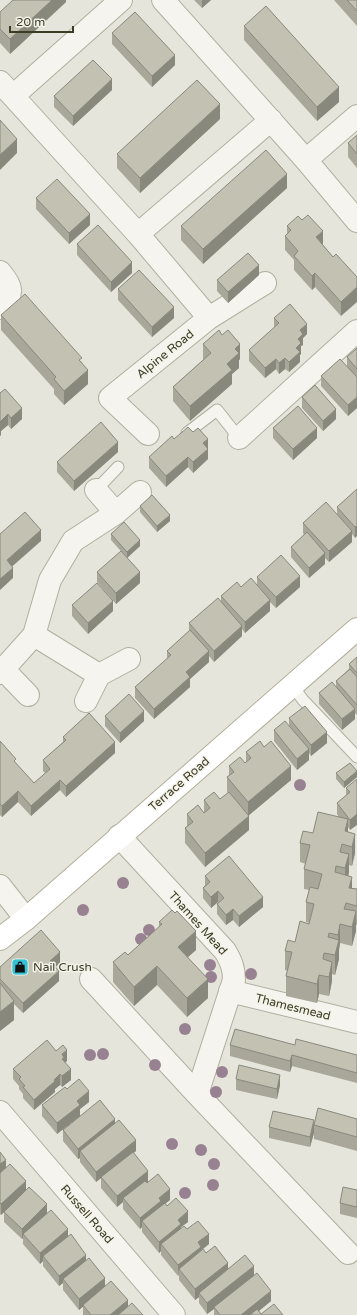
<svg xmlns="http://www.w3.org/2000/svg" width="357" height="1315" font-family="'Varela Round',sans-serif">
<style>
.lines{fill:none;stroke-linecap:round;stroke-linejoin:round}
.service-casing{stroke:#b0afa0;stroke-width:13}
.minor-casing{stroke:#b0afa0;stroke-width:24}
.primary-casing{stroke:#b3af9a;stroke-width:24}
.service{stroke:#f5f4ee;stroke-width:11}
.minor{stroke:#f5f4ee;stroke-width:22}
.primary{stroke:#fff;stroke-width:22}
.tree{fill:#988292}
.wall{fill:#a8a799}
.shaded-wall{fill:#88887d}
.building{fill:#c3c2b2;stroke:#88887d}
.labels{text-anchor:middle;stroke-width:3;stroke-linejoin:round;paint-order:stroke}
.street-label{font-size:12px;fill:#3d3b24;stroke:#f4f3ea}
.poi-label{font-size:12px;fill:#3d3b24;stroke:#f4f3ea;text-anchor:start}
</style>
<rect width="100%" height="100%" fill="#e6e5db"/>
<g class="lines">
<g class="service-casing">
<path id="service" d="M187 433 217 410 239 438
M96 490 118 467
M292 685 303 700 357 757"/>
</g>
<g class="minor-casing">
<path id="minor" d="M163 0 306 160 357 221
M0 82 138 234 209 318
M13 96 121 0
M306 160 357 116
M138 234 271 120
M0 272C12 286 15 294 0 308
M148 434 110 398 209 318 265 283
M239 438 357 331
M96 490 116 513
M34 635 99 675
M4 670 28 695
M0 673 34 635 50 580 73 541 116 513 140 492
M86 701 99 675 129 659
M119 836 225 951C231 961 234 968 234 980L197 1094
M0 886 26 919
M91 979 197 1094 348 1253
M230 991 357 1022
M0 1112 174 1315"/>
</g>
<g class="primary-casing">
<path id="primary" d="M0 939 26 919 357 629"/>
</g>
<use href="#service" class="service"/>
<use href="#minor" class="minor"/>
<use href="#primary" class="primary"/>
</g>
<g class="tree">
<circle cx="300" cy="785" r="6"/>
<circle cx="123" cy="883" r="6"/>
<circle cx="83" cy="910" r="6"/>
<circle cx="149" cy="930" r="6"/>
<circle cx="141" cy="939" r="6"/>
<circle cx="210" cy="965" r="6"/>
<circle cx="251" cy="974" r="6"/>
<circle cx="211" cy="977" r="6"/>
<circle cx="185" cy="1029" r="6"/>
<circle cx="103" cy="1054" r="6"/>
<circle cx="90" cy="1055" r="6"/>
<circle cx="155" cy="1065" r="6"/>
<circle cx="222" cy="1072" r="6"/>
<circle cx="216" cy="1092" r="6"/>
<circle cx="172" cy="1144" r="6"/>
<circle cx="201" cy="1150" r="6"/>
<circle cx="214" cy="1164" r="6"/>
<circle cx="213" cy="1185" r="6"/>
<circle cx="185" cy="1193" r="6"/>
</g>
<path class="wall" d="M66 0V2L10 54 0 43V12Z
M194 0H211L202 8Z
M334 0H357V26Z
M244 26 339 102 317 121 244 40Z
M112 33 175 65 152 87 112 44Z
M112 90 73 126 54 107V96Z
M220 119 140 193 117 168V154Z
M357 135V168L348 157V143Z
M287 188 203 264 181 240V226Z
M36 198 90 225 69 244 36 209Z
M287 226 323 245 333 257 357 277 341 316 315 287 312 290 294 270V260L285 250V236L287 234Z
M77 244 132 273 111 292 77 255Z
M259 275 228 303 217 291V280Z
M118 289 174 318 152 337 118 300Z
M1 315 82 362 88 384 64 405 54 394V389L1 330Z
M274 318 307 334 303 338V345L301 346V354L300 355V362L289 372 285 369 279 374 276 369 265 378 249 361V350L274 328Z
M222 335 240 359 239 360V368L232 374V384L190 421 173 401V387L204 359H203V344Z
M357 348V408L348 416 321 386V376L347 366V357Z
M0 393 22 419 11 429 8 425 1 431V435L0 436Z
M302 397 336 419 323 431 302 408Z
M273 428 317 438 293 460 273 438Z
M193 432 208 439V459L193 473 188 467 166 487 149 468V457L174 439Z
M118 452 74 491 57 472V462Z
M357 489 355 538 352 534V542L329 562 325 558V564L309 578 291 557V547L304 535 303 533V523L337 515V507Z
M140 506 170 521 157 532 140 512Z
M111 534 140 546 127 558 111 540Z
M97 572 140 583 116 604 97 582Z
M257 577 300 587 276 608 270 602V611L245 633 242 629V636L214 662 209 656V662L190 679V687L154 719 135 698V687L167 659V651L189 631V623L221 602V596L241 587 257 585Z
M72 605 113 611 88 634 72 616Z
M357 657V715L355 713V719L342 730 319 704V693L336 687V681L349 669V664Z
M105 716 144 721 120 743 105 726Z
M289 718 327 743 311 756 309 753V760L297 770 274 741V730L289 726Z
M63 737 115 753 66 797 60 790 31 816 18 802 2 817 0 815V741L16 764 34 783 45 773 43 771V760L63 742Z
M246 752 291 780 249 815V830L205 867 185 843V828L187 826V814L204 813V800L220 799 228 793 227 791V777L229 776V766L245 763 246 762Z
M336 773 357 777 344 788 336 779Z
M357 779 350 830 348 827V832L355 853 352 866 349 865 348 875 352 888 357 889V925H356V931L352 946 340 943 339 950V959L335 975 332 974V981L329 996 319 994 317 1003 286 996V976L288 971 285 970V951L295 942 309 924 310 923 306 922V902L309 890 304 889V869L306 864 300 862V843L313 833 339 817 337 814V803L346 796V788Z
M205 876 263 907 239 927 233 920 226 925 217 914V904L219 902H218L211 908 203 898V888L205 885Z
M159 922 196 950 188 957 208 998 187 1017 157 985 134 1006 113 982V962L128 955 159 927Z
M60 963 56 967 59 981 23 1013 14 1004V1020L0 1031V967Z
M230 1045H295L357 1055V1083L292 1066 290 1072 230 1056Z
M56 1051 67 1061 65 1063 71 1080 62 1087 60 1085 55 1089V1092L34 1110 23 1098V1094L19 1089V1086L13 1079V1069Z
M236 1079 280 1085 277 1099 236 1090Z
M67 1089 89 1102 80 1109V1116L57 1134 42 1116V1105Z
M357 1119V1151L314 1139V1133L310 1147 269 1138V1127Z
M115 1123 136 1151 133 1153 148 1182 147 1183 170 1200 165 1204 167 1206 188 1222 181 1227V1228L187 1229 209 1244 201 1251 206 1253 228 1269 254 1275 271 1301 259 1311 261 1314 283 1315H214V1309L207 1314 199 1303V1297L195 1300 179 1280V1275L178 1276 161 1255V1251L159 1253 142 1232V1227L140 1229 123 1209V1202L117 1207 101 1188V1178L96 1182 80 1162V1158L78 1159 63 1141V1130Z
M0 1152 6 1168 68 1237 86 1260 105 1287 128 1307 143 1315H83V1306L79 1310 63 1290V1283L59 1286 43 1266V1261L40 1264 23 1244V1238L22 1239 4 1222V1212L1 1215 0 1214Z
M357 1190V1218L340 1214V1203Z"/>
<path class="shaded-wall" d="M52 0H66V2L10 54V39Z
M202 0H211L202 8Z
M175 55V65L152 87V76Z
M112 79V90L73 126V116Z
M339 87V102L317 121V107Z
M220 104V119L140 193V178Z
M17 139V153L0 170V155Z
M287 174V188L203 264V249Z
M90 214V225L69 244V233Z
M323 231V245L316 237Z
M132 262V273L111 292V282Z
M259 265V275L228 303V292Z
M315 273V287L312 290V276Z
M357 287V302L341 316V302Z
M174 307V318L152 337V327Z
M307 324V334L303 338V345L301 346V354L300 355V362L289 372V362L296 348 300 330Z
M240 344V359L239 360V368L232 374V384L190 421V406L227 364 235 349Z
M285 358V369L279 374V363Z
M276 359V369L265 378V368Z
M88 370V384L64 405V391Z
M357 397V408L348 416V405Z
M22 408V419L11 429V418Z
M336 409V419L323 431V421Z
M8 414V425L1 431V435L0 436V422Z
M317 428V438L293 460V449Z
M208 439V459L193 473V462L203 443Z
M118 442V452L74 491V481Z
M188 457V467L166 487V476Z
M170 515V521L157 532V526Z
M357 526V536L355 538V527Z
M41 530V541L7 571V560Z
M352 531V542L329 562V551Z
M140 540V546L127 558V552Z
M325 553V564L309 578V568Z
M13 568V578L0 590V579Z
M140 572V583L116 604V593Z
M300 576V587L276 608V597Z
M270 600V611L245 633V622Z
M113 601V611L88 634V623Z
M242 626V636L214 662V651Z
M209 651V662L190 679V687L154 719V709L186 672Z
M355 709V719L342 730V719Z
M144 711V721L120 743V733Z
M327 732V743L311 756V745Z
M115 742V753L66 797V786Z
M309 749V760L297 770V759Z
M291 766V780L248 816V802Z
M357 771V777L344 788V782Z
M60 780V790L31 816V806Z
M18 791V802L2 817V806Z
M357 814V825L350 830V820Z
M249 816V830L205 867V853Z
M348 819V838L345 831Z
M355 834V853L352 866V847Z
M349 854V873L345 887V868Z
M352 877V896L349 888Z
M218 891V902L211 908V897Z
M263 897V907L239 927V916Z
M233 909V920L226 925V915Z
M356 911V931L352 946V927Z
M340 924V943L339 950V959L335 975V955L338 944V935Z
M196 931V950L178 966V947Z
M60 952V963L50 971V961Z
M332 962V981L329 996V977Z
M157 966V985L134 1006V987Z
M59 971V981L23 1013V1003Z
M319 975V994L317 1003V984Z
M208 979V998L187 1017V998Z
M14 1001V1020L0 1031V1012Z
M67 1050V1061L64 1063 62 1070V1054Z
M292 1055V1066L290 1072V1061Z
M71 1069V1080L62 1087V1076Z
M60 1074V1085L55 1089V1092L34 1110V1100Z
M280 1075V1085L277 1099V1089Z
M89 1091V1102L80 1109V1116L57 1134V1123L77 1101Z
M115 1119V1129L80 1151V1158L78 1159V1149Z
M314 1120V1133L310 1147V1137Z
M136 1140V1151L96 1182V1172Z
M6 1160V1170L0 1175V1164Z
M148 1171V1182L125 1200 123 1198V1202L117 1207V1196Z
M26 1181V1192L1 1215V1204Z
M170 1189V1200L142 1221V1227L140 1229V1218L159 1198Z
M47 1204V1215L23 1234V1238L22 1239V1229Z
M188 1211V1222L181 1227V1234L161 1244V1251L159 1253V1242L178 1220Z
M68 1229V1240L43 1256V1261L40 1264V1253Z
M209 1234V1244L201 1250V1257L179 1269 178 1276V1265L198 1242Z
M86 1255V1265L63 1279V1283L59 1286V1276Z
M228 1263V1273L199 1293V1297L195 1300V1289Z
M254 1266V1276L214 1307V1309L207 1314V1303Z
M105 1278V1289L79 1310V1299Z
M271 1291V1301L254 1315H241Z
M128 1300V1311L123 1315H110Z"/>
<path class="building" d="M13 0H52L10 39 0 29V12Z
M347 0H357V11Z
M266 6 339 87 317 107 244 26Z
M135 12 175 55 152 76 112 33Z
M93 60 112 79 73 116 54 96Z
M197 80 220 104 140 178 117 154Z
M0 120 17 139 0 155Z
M357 135V154L348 143Z
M266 150 287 174 203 249 181 226Z
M57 179 90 214 69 233 36 198Z
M308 215 323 231 316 237 333 257 336 254 357 277V287L341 302 315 273 312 276 294 256 298 251 285 236 291 230 287 226 298 216 302 220Z
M98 225 132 262 111 282 77 244Z
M248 253 259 265 228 292 217 280Z
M139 270 174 307 152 327 118 289Z
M25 294 82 358 79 360 88 370 64 391 54 379 56 377 1 315Z
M290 304 307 324 300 330 303 334 298 339 301 343 296 348 300 352 289 362 285 358 279 363 276 359 265 368 249 350 279 323 274 318Z
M219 330 222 335 228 330 240 344 235 349 239 353 227 364 232 370 190 406 173 387 211 353 203 344Z
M357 348V369L347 357Z
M340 359 357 377V397L348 405 321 376Z
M315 385 336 409 323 421 302 397Z
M5 389 22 408 11 418 8 414 0 422V393Z
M298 406 317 428 293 449 273 428Z
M101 422 118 442 74 481 57 462Z
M188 427 193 432 198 428 208 439 203 443 208 449 193 462 188 457 166 476 149 457 172 436 174 439Z
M357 489V526L355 527 337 507Z
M152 495 170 515 157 526 140 506Z
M326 502 352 531 329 551 303 523Z
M25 512 41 530 7 560 13 568 0 579V534Z
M124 522 140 540 127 552 111 534Z
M307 532 325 553 309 568 291 547Z
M121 551 140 572 116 593 97 572Z
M281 555 300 576 276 597 257 577Z
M251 578 270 600 245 622 221 596 237 582 241 587Z
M97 583 113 601 88 623 72 605Z
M218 598 242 626 214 651 189 623Z
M190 630 209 651 186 672 190 677 154 709 135 687 171 655 167 651Z
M357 657V673L349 664Z
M350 669 357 677V705L336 681Z
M332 682 355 709 342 719 319 693Z
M129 694 144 711 120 733 105 716Z
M305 706 327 732 311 745 289 718Z
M89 713 115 742 66 786 60 780 31 806 18 791 2 806 0 804V741L16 759 14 761 34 783 50 769 43 760 66 740 63 737Z
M285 721 309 749 297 759 274 730Z
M260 741 264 747 271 741 291 766 248 802 227 777 234 772 229 766 240 757 245 763 251 758 246 752Z
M350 763 357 771 344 782 336 773Z
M357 779V814L350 820 337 803 350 792 346 788Z
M214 792 220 799 229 792 249 816 205 853 185 828 193 822 187 814 198 805 204 813 210 808 204 800Z
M318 812 348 819 345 831 355 834 352 847 342 844 340 852 349 854 345 868 336 866 335 872 352 877 349 888 357 889V906L346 903 344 909 356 911 352 927 340 924 338 935 329 933 328 937 339 940 335 955 324 953 323 959 332 962 329 977 319 975 317 984 286 976 292 952 285 951 288 940 295 942 300 921 309 924 314 904 306 902 310 887 318 889 322 874 304 869 310 845 300 843 303 831 313 833Z
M229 856 263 897 239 916 233 909 226 915 217 904 224 898 218 891 211 897 203 888 210 882 205 876Z
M172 910 175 913 177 911 196 931 178 947 208 979 187 998 157 966 134 987 113 962 125 952 128 955 162 924 159 922Z
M41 930 60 952 50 961 59 971 23 1003 0 979V967Z
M0 983 14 1001 0 1012Z
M235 1029 295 1045 296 1039 357 1055V1073L292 1055 290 1061 230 1045Z
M47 1040 56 1051 63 1045 67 1050 62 1054 64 1058 62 1059 71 1069 62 1076 60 1074 54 1080 55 1081 34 1100 23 1087 25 1086 19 1079 21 1077 13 1069Z
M239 1065 280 1075 277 1089 236 1079Z
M79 1079 89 1091 77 1101 80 1105 57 1123 42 1105 65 1087 67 1089Z
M100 1100 115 1119 78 1149 63 1130Z
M318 1108 357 1119V1137L314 1125Z
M273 1111 314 1120 310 1137 269 1127Z
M119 1120 136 1140 96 1172 80 1151Z
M0 1152 6 1160 0 1164Z
M133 1152 148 1171 117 1196 101 1177Z
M10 1164 26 1181 1 1204 0 1203V1173Z
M158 1174 170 1189 159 1198 161 1201 140 1218 123 1198 145 1181 147 1183Z
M29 1187 47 1204 22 1229 4 1212Z
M343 1187 357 1190V1207L340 1203Z
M176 1198 188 1211 178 1220 181 1224 159 1242 142 1221 165 1203 167 1206Z
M51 1210 68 1229 40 1253 23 1234Z
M198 1221 209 1234 198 1242 201 1247 178 1265 161 1244 184 1226 187 1229Z
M71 1234 86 1255 59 1276 43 1256Z
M215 1246 228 1263 195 1289 179 1269 203 1249 206 1253Z
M245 1255 254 1266 207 1303 199 1293Z
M89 1258 105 1278 79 1299 63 1279Z
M257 1273 271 1291 241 1315H220L214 1307Z
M111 1281 128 1300 110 1315H91L83 1305Z
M132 1303 143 1315H118Z
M274 1304 283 1315H250L257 1309 261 1314Z"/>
<defs>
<g id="shop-square" transform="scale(0.9)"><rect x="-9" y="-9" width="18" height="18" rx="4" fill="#36c2d5" stroke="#f4f3ea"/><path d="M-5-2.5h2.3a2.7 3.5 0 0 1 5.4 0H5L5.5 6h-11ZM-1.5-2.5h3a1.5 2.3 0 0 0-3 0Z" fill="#111"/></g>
</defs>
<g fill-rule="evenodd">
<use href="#shop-square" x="20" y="967"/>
</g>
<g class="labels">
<g class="street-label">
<text transform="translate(165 354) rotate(-39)" y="4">Alpine Road</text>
<text transform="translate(179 784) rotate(-41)" y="4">Terrace Road</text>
<text transform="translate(198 923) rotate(48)" y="4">Thames Mead</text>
<text transform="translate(293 1007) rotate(14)" y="4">Thamesmead</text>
<text transform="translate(87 1214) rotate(49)" y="4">Russell Road</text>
</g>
<g class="poi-label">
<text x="33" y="971">Nail Crush</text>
</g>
</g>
<path d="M10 26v6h63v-6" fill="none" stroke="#3d3b24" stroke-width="2"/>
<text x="16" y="26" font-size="12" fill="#3d3b24" stroke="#f4f3ea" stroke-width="3" paint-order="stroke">20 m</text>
</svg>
